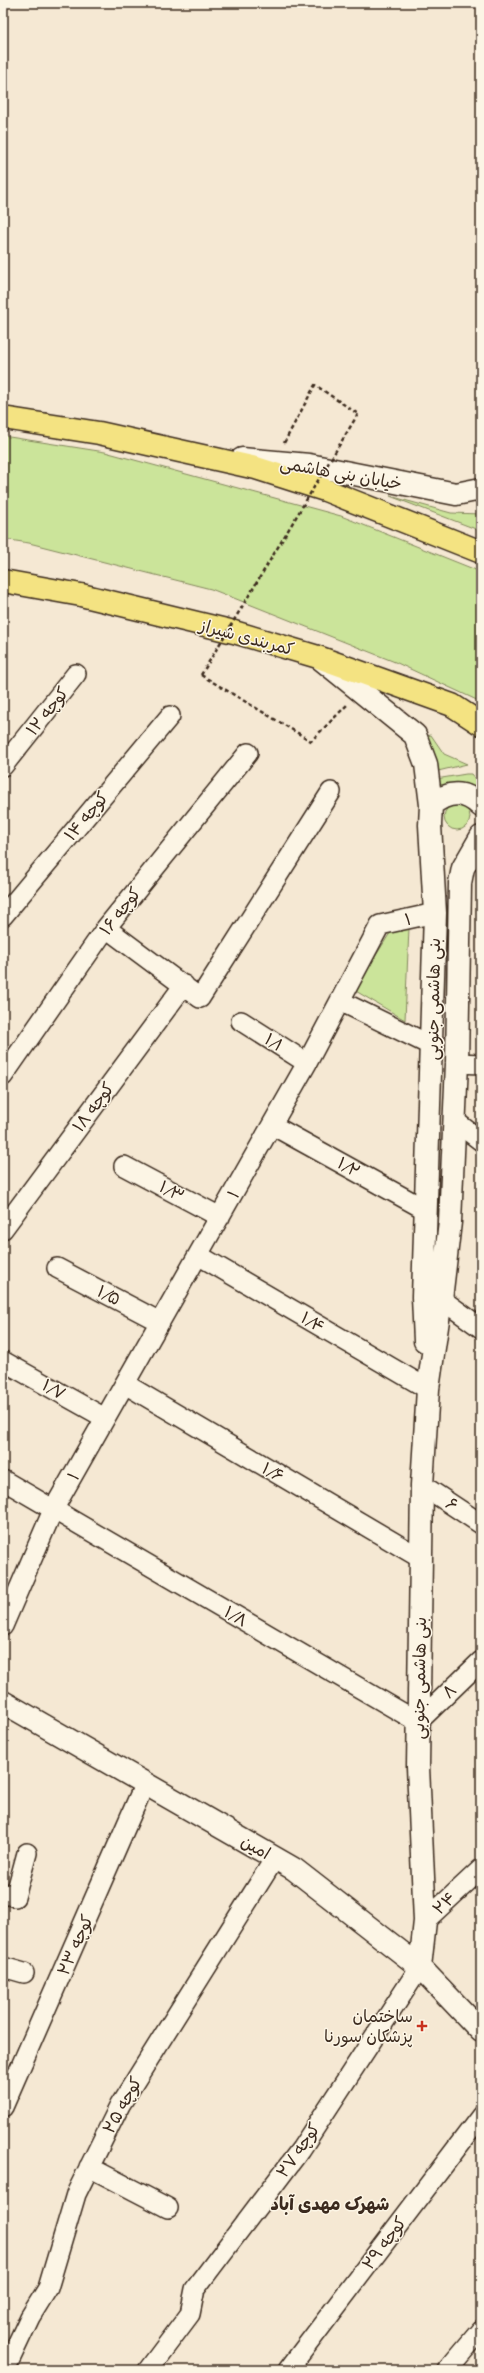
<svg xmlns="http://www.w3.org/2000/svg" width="484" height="2373" font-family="Caveat,'Playpen Sans Arabic',sans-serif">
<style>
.green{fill:#cbe49a;stroke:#83875c}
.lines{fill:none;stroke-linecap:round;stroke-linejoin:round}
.street-casing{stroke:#3b2a1e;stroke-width:22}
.secondary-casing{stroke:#3b2a1e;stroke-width:25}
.highway-casing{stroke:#3b2a1e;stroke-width:25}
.path{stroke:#3b2a1e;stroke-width:2.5;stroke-dasharray:4 3;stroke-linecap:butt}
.street{stroke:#fcf5e5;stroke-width:19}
.secondary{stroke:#fcf5e5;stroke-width:22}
.highway{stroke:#f4e382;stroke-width:22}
.path-bridge{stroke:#3b2a1e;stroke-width:2.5;stroke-dasharray:4 3;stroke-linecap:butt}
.poi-dot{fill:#c8321e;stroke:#fcf5e5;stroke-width:1.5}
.labels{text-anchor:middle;stroke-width:3;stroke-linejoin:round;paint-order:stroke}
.street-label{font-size:17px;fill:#3b2a1e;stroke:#fcf5e5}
.poi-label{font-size:17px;fill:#3b2a1e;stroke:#fcf5e5;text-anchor:end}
.neighbourhood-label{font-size:18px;font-weight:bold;fill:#3b2a1e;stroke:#fcf5e5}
</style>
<rect width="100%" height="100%" fill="#f5e8d3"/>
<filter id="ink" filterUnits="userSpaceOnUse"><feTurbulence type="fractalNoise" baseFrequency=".025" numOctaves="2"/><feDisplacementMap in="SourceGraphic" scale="8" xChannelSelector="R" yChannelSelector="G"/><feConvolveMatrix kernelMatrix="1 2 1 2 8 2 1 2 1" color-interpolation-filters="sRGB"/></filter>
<g filter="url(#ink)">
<path class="green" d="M3 436 105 452 341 516 481 572V702L395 662 211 589 29 543 3 539Z
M390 496 451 513 481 514V531Z
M431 735 444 754 467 764 434 772 422 737Z
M466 774H471L481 786V798L471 785 436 786V779Z
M444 817a13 13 0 1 1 26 0a13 13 0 1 1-26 0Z
M409 928 405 1020 354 990 390 933Z"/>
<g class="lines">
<g class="street-casing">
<path id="street" d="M3 766 76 674
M3 916 170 716
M106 928 200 998 331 792
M340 1001 432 1046
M241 1021 307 1063
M457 1063 481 1064
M3 1076 106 928 248 753
M455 1121 481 1141
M272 1125 426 1210
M124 1166 220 1217
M3 1229 184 985
M198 1255 428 1389
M57 1268 160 1322
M441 1299 481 1328
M3 1361 105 1418
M125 1384 422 1559
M3 1480 418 1722 481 1661
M422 1485 481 1524
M3 1626 53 1510 307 1063 380 925 435 913
M3 1893 15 1897 27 1853
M425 1921 481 1869
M3 1967 24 1973
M3 2107 145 1783
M89 2167 168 2208
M5 2370 30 2317 48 2288 76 2194 120 2105 275 1858
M148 2370 190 2314 195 2289 301 2149 420 1967
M288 2370 481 2116
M447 2370 481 2330"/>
</g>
<g class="secondary-casing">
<path id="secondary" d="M242 459 309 465 456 494 481 489
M321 659 415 735 426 764 431 805 430 825 435 913 423 1297 425 1341
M431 805C448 791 465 790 481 806
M3 1702 294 1869 420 1967 481 2031
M420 1967 425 1921 418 1767 422 1485 428 1389 441 1299 450 1222 457 1063 460 883 463 868 481 837"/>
</g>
<g class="highway-casing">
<path id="highway" d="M3 418 99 433 256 468 325 490 481 552
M3 581 81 595 234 632 318 657 452 705 481 724"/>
</g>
<path class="path" d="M284 443 315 385 358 414
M201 675 311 741 347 705"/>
<use href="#street" class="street"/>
<use href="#secondary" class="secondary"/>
<use href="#highway" class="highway"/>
<path class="path-bridge" d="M201 675 358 414"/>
</g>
</g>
<path class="poi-dot" d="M420 2020h4v4h4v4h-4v4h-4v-4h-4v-4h4z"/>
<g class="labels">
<g class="street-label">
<text transform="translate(341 473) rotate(10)" y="6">خیابان بنی هاشمی</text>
<text transform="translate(247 637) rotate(15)" y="6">کمربندی شیراز</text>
<text transform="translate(47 711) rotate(-51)" y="6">کوچه ۱۲</text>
<text transform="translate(86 816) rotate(-50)" y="6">کوچه ۱۴</text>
<text transform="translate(120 911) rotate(-52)" y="6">کوچه ۱۶</text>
<text transform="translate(408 919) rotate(-13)" y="6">۱</text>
<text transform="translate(433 999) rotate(-89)" y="6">بنی هاشمی جنوبی</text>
<text transform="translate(274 1042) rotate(32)" y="6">۱/۱</text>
<text transform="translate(93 1107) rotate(-53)" y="6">کوچه ۱۸</text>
<text transform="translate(349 1167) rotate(29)" y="6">۱/۲</text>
<text transform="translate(172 1191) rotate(28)" y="6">۱/۳</text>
<text transform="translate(233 1194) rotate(-60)" y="6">۱</text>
<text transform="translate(109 1295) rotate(27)" y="6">۱/۵</text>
<text transform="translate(313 1322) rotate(30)" y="6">۱/۴</text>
<text transform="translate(54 1389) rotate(29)" y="6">۱/۷</text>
<text transform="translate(273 1472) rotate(30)" y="6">۱/۶</text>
<text transform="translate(73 1476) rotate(-60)" y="6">۱</text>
<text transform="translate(452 1504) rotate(33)" y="6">۶</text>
<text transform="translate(236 1616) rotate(30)" y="6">۱/۸</text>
<text transform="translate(419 1678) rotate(-89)" y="6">بنی هاشمی جنوبی</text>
<text transform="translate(449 1691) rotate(-44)" y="6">۸</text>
<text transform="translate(256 1847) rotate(30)" y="6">امین</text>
<text transform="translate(444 1903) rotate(-43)" y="6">۲۴</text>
<text transform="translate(75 1945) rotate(-66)" y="6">کوچه ۲۳</text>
<text transform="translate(122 2105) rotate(-61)" y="6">کوچه ۲۵</text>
<text transform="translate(298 2150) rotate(-55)" y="6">کوچه ۲۷</text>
<text transform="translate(384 2243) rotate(-53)" y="6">کوچه ۲۹</text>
</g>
<g class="poi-label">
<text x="413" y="2022">ساختمان<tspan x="413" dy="20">پزشکان سورنا</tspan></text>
</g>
<g class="neighbourhood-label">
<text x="330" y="2210">شهرک مهدی آباد</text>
</g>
</g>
<rect width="484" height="2373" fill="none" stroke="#fcf5e5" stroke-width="16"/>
<rect x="8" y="8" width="468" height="2357" fill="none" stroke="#3b2a1e" stroke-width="1.5" filter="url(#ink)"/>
</svg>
